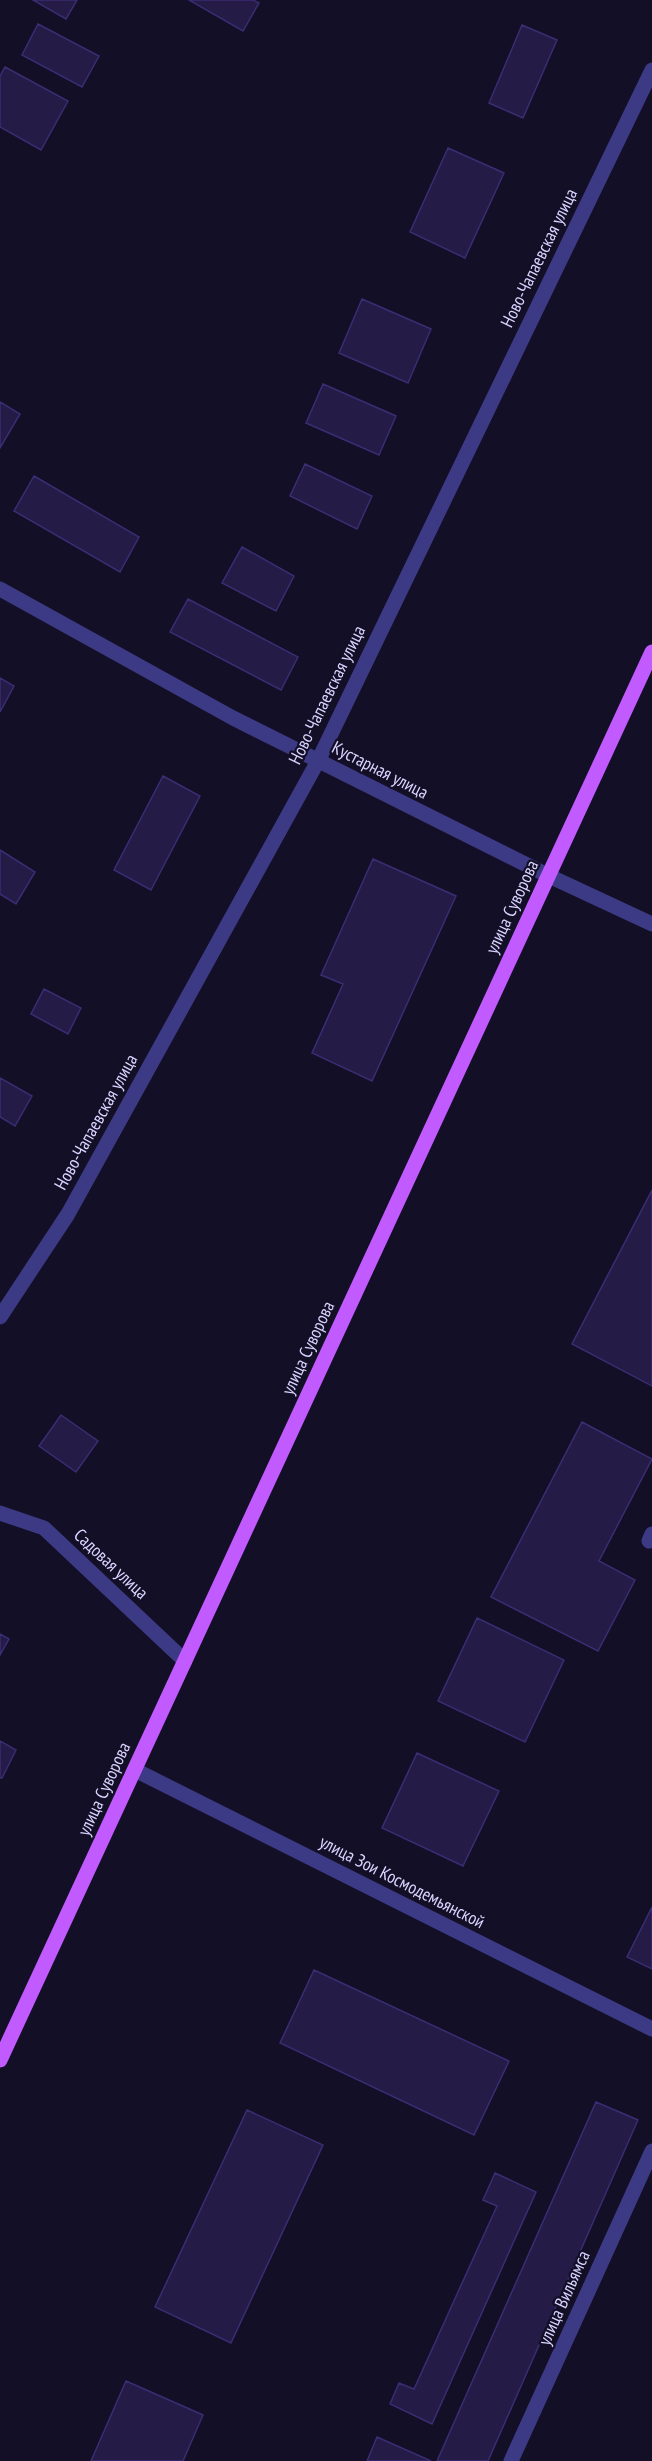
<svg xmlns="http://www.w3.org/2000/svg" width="652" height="2461" font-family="'PT Sans Narrow',sans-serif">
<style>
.building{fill:#241b47;stroke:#3b2d73;stroke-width:1.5}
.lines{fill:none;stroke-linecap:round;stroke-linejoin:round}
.minor{stroke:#3d3a85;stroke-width:15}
.major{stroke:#c25bff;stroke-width:15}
.labels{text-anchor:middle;stroke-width:4.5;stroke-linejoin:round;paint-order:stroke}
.street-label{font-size:18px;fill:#d9d4ff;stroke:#130f26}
</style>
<rect width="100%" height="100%" fill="#130f26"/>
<path class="building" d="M33 0H77L66 19Z
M189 0H253L259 3 243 31Z
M38 24 99 56 82 87 22 55Z
M522 25 557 40 523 118 489 103Z
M5 67 68 101 41 150 0 127V76Z
M448 148 504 173 465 258 410 232Z
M362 299 431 329 408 383 339 353Z
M323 384 396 416 379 455 306 423Z
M0 402 20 414 0 448Z
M305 464 372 496 357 529 290 496Z
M34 476 139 537 120 572 14 511Z
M242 547 294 576 276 611 222 583Z
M188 599 298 657 281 690 170 632Z
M0 678 14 686 0 712Z
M163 776 200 796 151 890 114 870Z
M0 850 35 872 16 904 0 894Z
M373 859 456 896 372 1081 312 1053 343 984 321 975Z
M44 989 81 1008 68 1034 31 1014Z
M0 1078 32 1096 15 1126 0 1117Z
M652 1190V1386L572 1344Z
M61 1415 98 1441 76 1472 39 1446Z
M582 1422 652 1459 599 1561 635 1580 598 1651 491 1597Z
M477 1618 564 1660 525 1742 438 1701Z
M0 1634 9 1639 0 1655Z
M0 1741 16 1750 2 1778H0Z
M417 1753 499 1791 463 1866 382 1828Z
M652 1907V1969L627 1957Z
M314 1970 509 2061 474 2135 280 2043Z
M596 2102 638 2120 488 2461H437Z
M247 2110 323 2145 231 2343 155 2307Z
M495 2173 536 2192 432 2424 390 2404 399 2383 414 2389 497 2206 483 2200Z
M126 2381 203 2415 183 2461H91Z
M377 2437 431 2461H367Z"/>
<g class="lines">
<path class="minor" d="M0 589 233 718 549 876 652 924
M0 1317 68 1214 318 761 652 70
M0 1513 44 1528 185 1661
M649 1541 652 1534
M135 1770 652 2029
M511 2461 652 2151"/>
<path class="major" d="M0 2060 652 652"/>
</g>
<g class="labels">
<g class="street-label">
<text transform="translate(539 258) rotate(-64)" y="6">Ново-Чапаевская улица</text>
<text transform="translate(327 695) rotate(-64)" y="6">Ново-Чапаевская улица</text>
<text transform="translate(380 770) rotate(27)" y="6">Кустарная улица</text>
<text transform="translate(512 907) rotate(-65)" y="6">улица Суворова</text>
<text transform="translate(96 1122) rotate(-61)" y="6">Ново-Чапаевская улица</text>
<text transform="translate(308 1348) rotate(-65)" y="6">улица Суворова</text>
<text transform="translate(111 1564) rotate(43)" y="6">Садовая улица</text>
<text transform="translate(104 1789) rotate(-65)" y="6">улица Суворова</text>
<text transform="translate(402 1882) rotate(27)" y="6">улица Зои Космодемьянской</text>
<text transform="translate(564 2298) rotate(-66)" y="6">улица Вильямса</text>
</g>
</g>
</svg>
